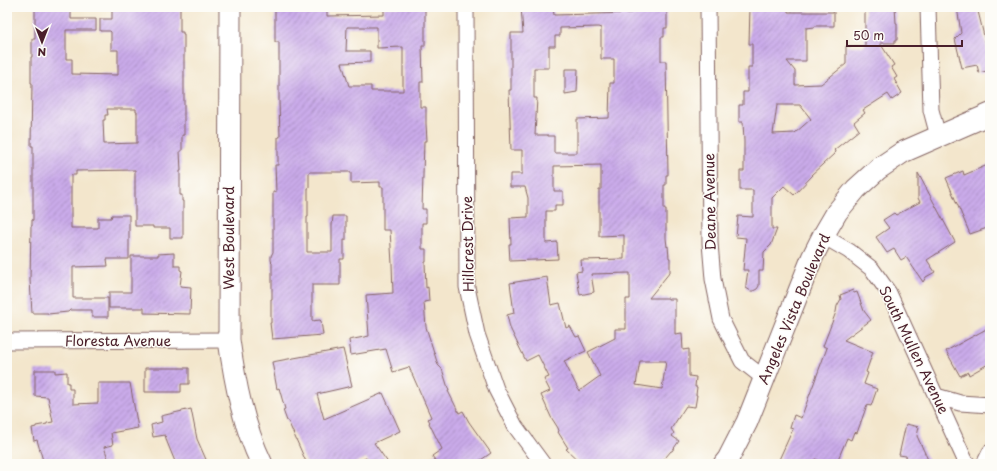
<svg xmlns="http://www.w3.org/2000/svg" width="997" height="471" font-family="'Playpen Sans',sans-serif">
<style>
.building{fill:url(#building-hatch);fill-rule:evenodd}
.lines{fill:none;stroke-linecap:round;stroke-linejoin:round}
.street-casing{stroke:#856563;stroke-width:17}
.secondary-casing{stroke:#856563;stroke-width:23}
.street{stroke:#fff;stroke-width:15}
.secondary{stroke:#fff;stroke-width:21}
.labels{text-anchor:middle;stroke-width:3;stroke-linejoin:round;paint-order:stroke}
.street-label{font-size:14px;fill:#4a1f2b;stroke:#fdfcf7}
</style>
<defs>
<pattern id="building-hatch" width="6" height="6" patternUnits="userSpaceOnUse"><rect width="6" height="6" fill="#caabea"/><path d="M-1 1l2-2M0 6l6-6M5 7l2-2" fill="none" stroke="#a68bbe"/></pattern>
</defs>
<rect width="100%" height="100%" fill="#fdfcf7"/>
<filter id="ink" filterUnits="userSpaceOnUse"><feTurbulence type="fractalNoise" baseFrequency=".025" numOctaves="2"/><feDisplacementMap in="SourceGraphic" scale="8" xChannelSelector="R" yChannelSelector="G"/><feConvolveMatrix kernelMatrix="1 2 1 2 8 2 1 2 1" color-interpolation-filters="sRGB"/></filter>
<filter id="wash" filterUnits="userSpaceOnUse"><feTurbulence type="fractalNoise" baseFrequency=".012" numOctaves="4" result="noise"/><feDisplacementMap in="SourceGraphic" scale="16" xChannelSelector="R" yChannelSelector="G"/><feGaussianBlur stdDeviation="0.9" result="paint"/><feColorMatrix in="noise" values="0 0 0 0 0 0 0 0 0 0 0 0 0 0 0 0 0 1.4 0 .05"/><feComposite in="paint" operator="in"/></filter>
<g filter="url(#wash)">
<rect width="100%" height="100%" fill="#f3e6cc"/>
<g id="blocks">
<path class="building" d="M35 7H71V19H96V30H66V59H72V74L118 75V50H111V32L110 31H100V19H112V7H180V32H183V34H184V135H182V151H180L181 171H180V195H182V201H183V238H170V228H153V226H135V170L76 171V175H71V228H98V218H111L112 215H129V259H107L108 266 73 267V298H108V317H92V310H70L68 312 48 314V313H32L30 280 31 226H32V220H33V146H31L32 83H31V57H32V39H35ZM107 109H136V112H137V143L104 144 103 120H105V115H108Z
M275 7H327V16L384 15V7H425V46H422L423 82H420V107H426V124L427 141H424L422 209H426V223H422V249H426V262H425L426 288 428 287 429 301 424 302 426 327 438 365 442 369 449 391H448L459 413 463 411 469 422 491 453 475 464H438L432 456 442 449 429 423 430 422 428 419 431 417 409 367 393 372 386 349 351 355 349 340 369 336 366 295 393 293 392 264 390 230H383V187H380V182L351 183V172H309V188H308V217H307V252H332V225L333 216H346V240H344V259H340V285H312V321L320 320 321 321 323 335 272 339 270 323H271V299H272V263L271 260V256L273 252V192H276L275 165H278V137H280L279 101V42H275ZM347 27H377V48L403 47V91H371V86H349L342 63 370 62V51H346Z
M521 7H553L554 15 631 13V7H667V28H664V37H661V61H666L668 175H666V185H664V209H666V238L667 247 668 246 669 258H670V272L649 298H668V299H675V334L682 333 683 350 689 349V376L696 377 695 387H697L696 395H697L695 407 686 406 671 429 674 433 672 436 679 441 672 451H671L660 464H582L566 449 568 448 558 432 559 431 558 428 551 417 541 395 550 391 544 379 549 377 538 355 526 361 510 328 507 315 514 313 510 283 547 277 551 305 560 303 566 328 570 326 576 337 579 336 586 351 564 361 579 391 600 376 588 352 615 338V329H626V299H630V273L591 274 594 292 580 295 576 272 582 271 581 260 624 259V235L599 236V189H601V165L554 166V191H563V205H555V211H546V243L557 242 558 259 510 261 509 244H511L510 218 528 217V198L525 187H510V174H522V150H511L509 90H511V33H523ZM598 27 601 28V59H614V83H610L609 118 577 119V153H554V136H548V135H535L537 98H534V68H549V46H555V36H560V28ZM640 361H666L662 389 636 385Z
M750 7H788V12H834V26H815V27L806 28V61H787L795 71V85L821 84 846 64V46H865V7H895L896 23H897V40H895V43H880L894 65 891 67 897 77 894 79 902 93 892 100 888 94 863 110 865 113 854 122 859 130 834 150 835 151 834 154 811 175 812 176 794 195 784 186 772 198V229H777L771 245 764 252 763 271H759V286L757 289 753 291H751L746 288V284L748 270H743L746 238 736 237 738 216 753 217V190H740V171H744V141L743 122H739V105H743V92H748V67H752V44H749ZM777 105H800L811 119 795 133 773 134Z
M957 7H977L990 61V70L979 73 977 65 962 68 955 39 961 33Z
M565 69H578L577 92 565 94Z
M990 164V227L970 234 946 178 963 171 964 175Z
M918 173 955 242 927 260 935 272 926 277 923 282 906 257 901 260 894 249 887 253 876 237 889 228 883 220 894 213 896 215 920 202 918 198Z
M174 253V266H180V270L182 271 180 286 191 287 190 314 144 313V308H109V292H131V256H158V254Z
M853 290 854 293 857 292 864 311 871 320 844 340 873 352 866 372 868 373 864 384 877 389 871 406 867 405 857 433 854 432 851 440 847 438 836 464H827L815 459 813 462 811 461 810 464H777L793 429 790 428 794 415 801 418 827 348 823 346 836 312 837 306 841 299 840 295Z
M990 327V363L969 375 968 372 960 376 946 351Z
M343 349 352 386 317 394 324 419 383 393 400 431 374 443 389 464H370L366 458 354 464H307L288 421H287L283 410 285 409 279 388 277 389 272 362Z
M145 368H189V384H181V392H145Z
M35 370H55V373L67 372V383H69V389H73V404L98 403V383H130L138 428 111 433 113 445 104 447 110 464H44L37 440 34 441 32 428 36 427V426L47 424V423L53 422 48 397 35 396Z
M191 409 197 439 208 464H176L167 442 165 435 153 437 151 425 162 422 161 416Z
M906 424 919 427 917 436 930 464H909L906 456 899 455Z"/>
</g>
</g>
<g filter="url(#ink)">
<use href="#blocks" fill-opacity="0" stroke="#856563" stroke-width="1"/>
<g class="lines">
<g class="street-casing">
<path id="street" d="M466 7 467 287 477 334 496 389 515 426 543 464
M708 7 710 243 713 279 721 319 742 361 765 379
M928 7 931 110 938 136
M823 236 849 251 872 269 889 293 965 460 968 464
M7 341 229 340
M936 396 960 403 990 405
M984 464 990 452"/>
</g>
<g class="secondary-casing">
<path id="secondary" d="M230 7 229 340C235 383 243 425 262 464
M724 464 728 459 747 422 812 258 823 236 837 212 856 189 878 169 903 152 990 114"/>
</g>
<use href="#street" class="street"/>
<use href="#secondary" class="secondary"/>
</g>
</g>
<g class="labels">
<g class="street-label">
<text transform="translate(710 202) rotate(-91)" y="5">Deane Avenue</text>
<text transform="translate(229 238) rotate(-90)" y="5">West Boulevard</text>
<text transform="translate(468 244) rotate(-91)" y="5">Hillcrest Drive</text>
<text transform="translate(794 309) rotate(-67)" y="5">Angeles Vista Boulevard</text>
<text x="118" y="346">Floresta Avenue</text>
<text transform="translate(914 350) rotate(64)" y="5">South Mullen Avenue</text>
</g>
</g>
<rect width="997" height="471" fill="none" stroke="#fdfcf7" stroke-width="24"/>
<g transform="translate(42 42) rotate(180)" stroke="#fdfcf7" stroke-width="3" paint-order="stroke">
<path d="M0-3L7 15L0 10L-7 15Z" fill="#4a1f2b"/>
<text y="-6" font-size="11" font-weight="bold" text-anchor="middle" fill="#4a1f2b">N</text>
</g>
<path d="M847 40v6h115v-6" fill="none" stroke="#4a1f2b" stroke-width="2"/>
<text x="853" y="40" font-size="12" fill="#4a1f2b" stroke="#fdfcf7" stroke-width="3" paint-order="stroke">50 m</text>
</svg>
